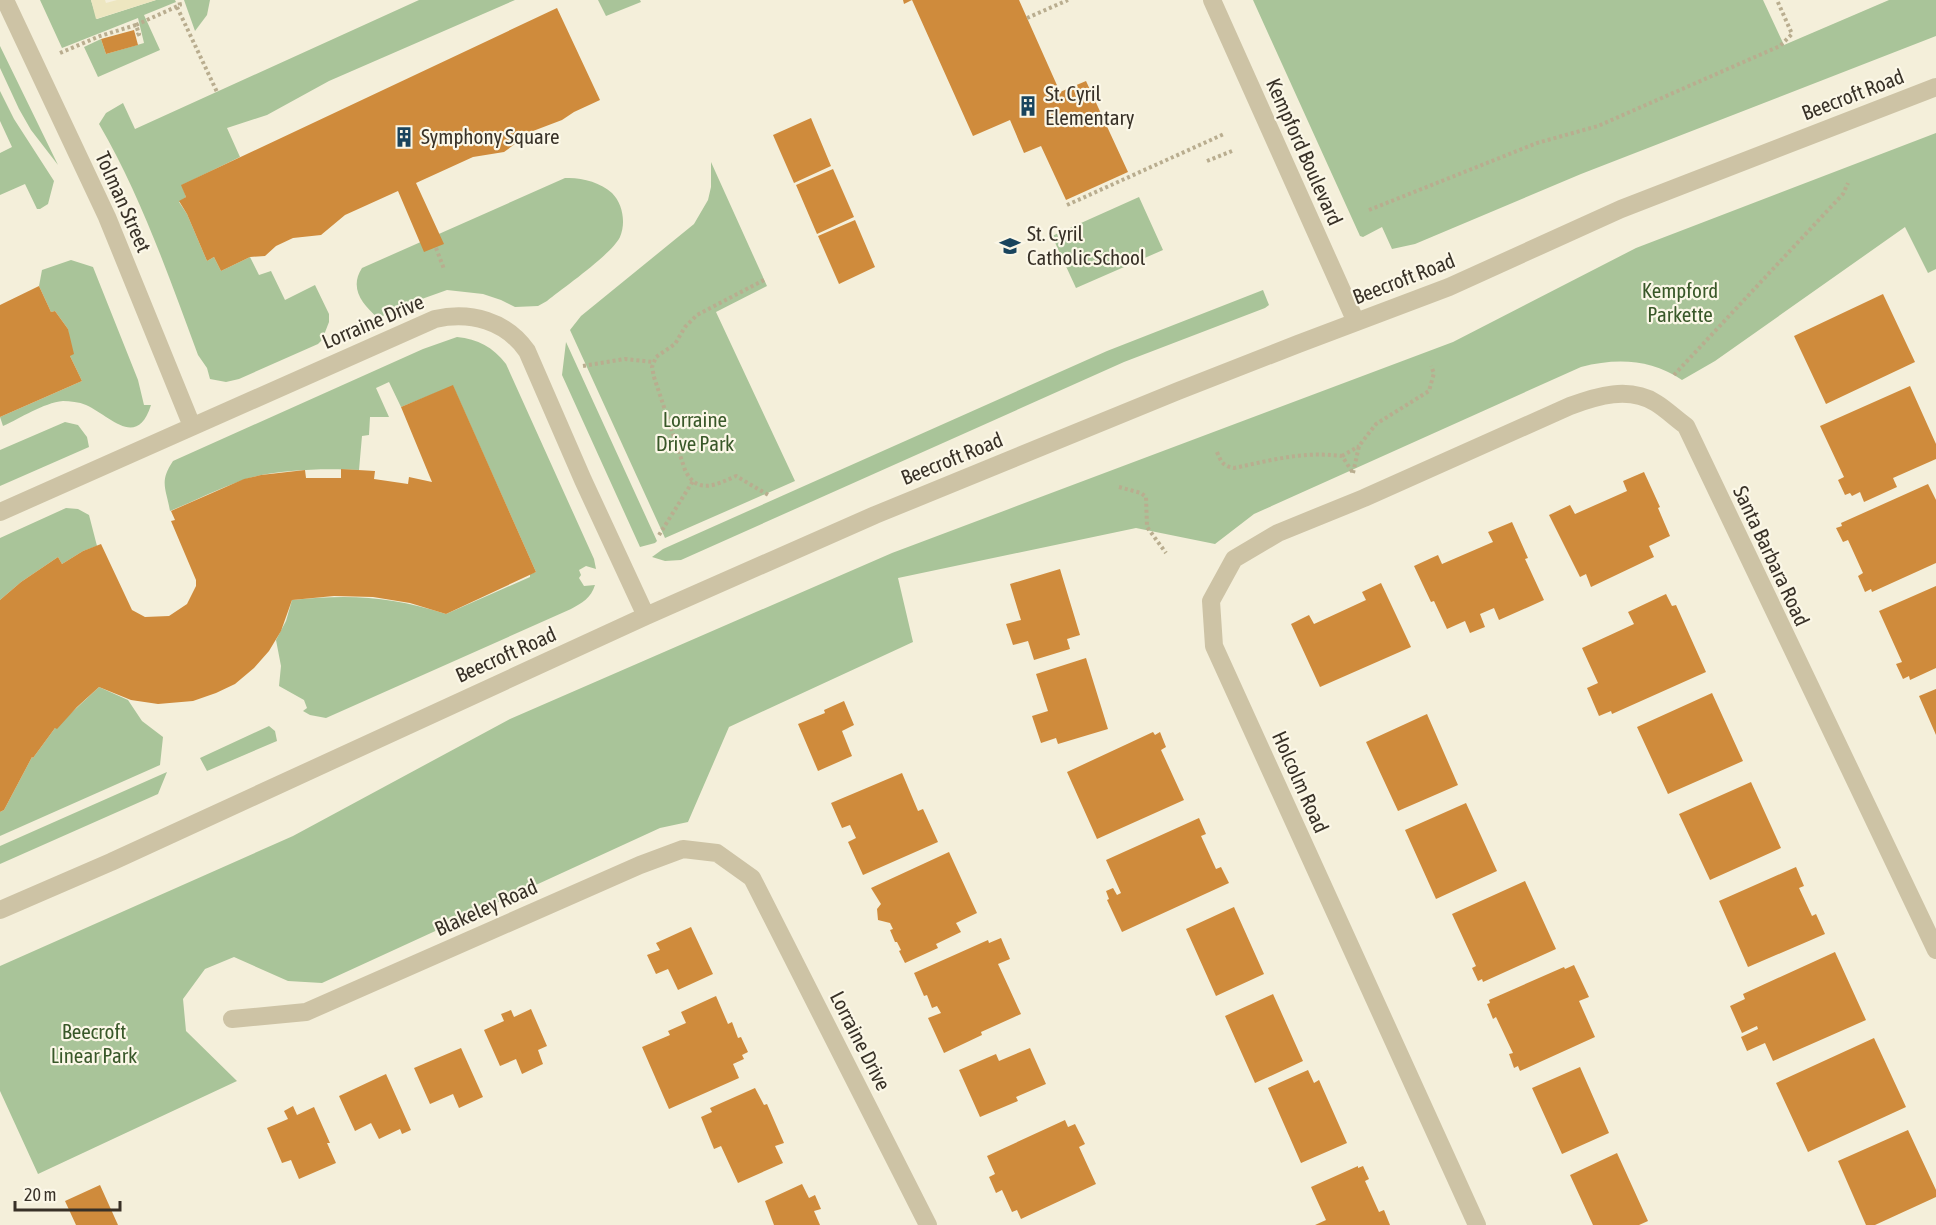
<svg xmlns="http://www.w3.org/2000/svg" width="1936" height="1225" font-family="'Asap Condensed',sans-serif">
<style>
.green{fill:#a9c499}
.plaza{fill:#ede6c0}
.building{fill:#cf8b3c}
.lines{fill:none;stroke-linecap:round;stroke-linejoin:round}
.path{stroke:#b9ad8f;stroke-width:4;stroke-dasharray:3 3;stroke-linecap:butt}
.minor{stroke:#cdc3a5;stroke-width:18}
.labels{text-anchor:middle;stroke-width:4.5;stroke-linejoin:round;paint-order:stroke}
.poi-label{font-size:21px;fill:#383127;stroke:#fbf7e7;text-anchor:start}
.street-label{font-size:21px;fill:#383127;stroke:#fbf7e7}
.park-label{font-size:21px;fill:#395829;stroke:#fbf7e7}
</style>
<rect width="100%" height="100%" fill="#f4efda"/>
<path class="green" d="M40 0H91L97 19 156 0H175L176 2 144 15 160 50 98 77 84 47 101 39 106 54 144 43 138 18 62 48Z
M184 0H210L207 15 195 31Z
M419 0H515L329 81 267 115 227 128 240 157 182 185 186 197 179 202 187 214 207 261 214 257 221 271 250 257 259 275 271 271 285 300 315 285 329 314V322L322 340 318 344 239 379 226 382 210 379 207 368 198 355C169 277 141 196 99 124L106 113 123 103 135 129Z
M598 0H640L641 2 606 16Z
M1253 0H1763L1784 45 1889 0H1936V36L1581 174 1415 244 1392 249 1382 227 1363 237 1360 236Z
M0 46 58 165 31 130 19 109 0 68Z
M0 91 14 119 54 181 48 204 40 209H37L25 184 0 195V153L12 147 0 121Z
M1936 133V269L1928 273 1905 227 1715 361 1682 380C1650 359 1617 358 1581 367L1254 514 1215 544 1136 528 898 578 913 642 729 727 688 822 660 828 322 983 288 981 234 957 205 969 183 999 186 1031 237 1081 38 1174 0 1091V966L293 836 510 719 892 553 1453 342 1636 248Z
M711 162 767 286 716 312 795 481 665 538 570 330 581 316 694 224 708 200 711 187Z
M565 178C581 177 600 182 612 193 623 204 626 223 620 237 612 254 563 288 547 301L538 306 515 307 501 300 483 294 447 290 419 300 378 318C362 304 349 288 362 268Z
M1139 197 1163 250 1076 288 1052 236Z
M71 260 93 267 138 380 144 405H151C137 450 109 415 86 405 79 402 70 401 63 401 43 403 21 418 3 426L0 417 82 381 70 356 68 329 55 311 51 312 39 286 42 270Z
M1263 290 1269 305 1265 308 1124 362 681 560 665 561 652 557 663 549 1107 351Z
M457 337C478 339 493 347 506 364L594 559 596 569 586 566 579 570 581 575 579 578 584 586 595 585C591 598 582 603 571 609L326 718 310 715 303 711 307 708 304 700 279 686 281 666 276 640 286 621 292 600C350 594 390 596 446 614L530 577V574L536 572 453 386 401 407 389 382 376 388 389 417H370L369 435 362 436 359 470C326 468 274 469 243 480 218 489 194 501 170 511 166 488 159 482 173 461L423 349Z
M566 342 657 541 655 543 640 547 562 375Z
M65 422 78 425 87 437 89 447 0 486V450Z
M66 508 78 509 89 515 97 546 83 551 62 564 58 557 21 582 0 600V538Z
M99 687 128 700 142 721 163 737 160 765 0 836V812L4 810 32 757 33 758 55 728Z
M269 726 275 731 277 741 207 771 200 758Z
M167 772 158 794 0 864V846Z"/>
<path class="plaza" d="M91 0H105L106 3 117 0H156L96 19Z"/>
<path class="building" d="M903 0H1019L1060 92 1086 81 1128 172 1066 200 1041 146 1024 153 1010 120 973 136 912 0 904 4Z
M557 8 600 100 574 112 562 120 533 131 504 152 473 157 416 183 444 244 424 252 398 191 345 215 321 235 293 238 276 246 265 256 250 257 221 271 214 257 207 261 187 214 179 201 186 197 181 185Z
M134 30 138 45 106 54 101 39Z
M811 118 831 166 794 183 773 135Z
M833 169 854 217 817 234 796 185Z
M855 220 875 267 839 284 818 236Z
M39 286 51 312 55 311 68 329 74 354 70 356 82 381 0 417V305Z
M1883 294 1915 362 1826 404 1794 336Z
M453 385 536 572 446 614 410 603 373 597 334 596 292 600 281 631 269 651 254 668 235 684 216 693 193 701 158 704 131 700 99 687 77 707 57 729 55 728 33 758 32 757 4 810 0 812V600L21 582 58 557 62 564 83 551 101 544 132 610 145 617 169 616 187 604 196 586V580L171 521 175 520 171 511 244 479 261 475 305 470 306 478H341V469L375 471 374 479 408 484 409 477 432 482 401 407Z
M1910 386 1936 444V459L1893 478 1897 487 1864 502 1860 492 1852 496 1850 493 1845 495 1838 480 1844 477 1820 426Z
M1644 472 1660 507 1658 508 1670 536 1649 546 1654 557 1591 587 1586 574 1580 577 1549 515 1570 505 1575 514 1627 491 1623 481Z
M1928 484 1936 500V563L1872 592 1871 589 1865 592 1858 576 1863 573 1848 540 1843 542 1836 528 1842 526 1841 523Z
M1512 522 1528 558 1525 559 1544 600 1499 620 1494 608 1480 614 1485 627 1470 633 1465 621 1447 629 1434 601 1431 602 1414 566 1438 555 1442 564 1493 542 1488 532Z
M1060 569 1080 635 1067 639 1070 649 1034 660 1028 641 1013 645 1006 624 1021 620 1010 584Z
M1381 583 1411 647 1320 687 1291 624 1309 615 1314 624 1366 600 1362 592Z
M1936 586V668L1910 680 1909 676 1903 679 1896 664 1902 662 1879 611Z
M1666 594 1672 606 1676 605 1706 672 1612 714 1611 711 1599 716 1587 688 1598 683 1582 648 1634 624 1628 612Z
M1086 658 1108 729 1058 744 1056 738 1041 743 1032 716 1048 711 1036 674Z
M1936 689V735L1919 696Z
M1712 693 1743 761 1668 794 1637 727Z
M844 701 854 725 842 731 852 756 818 771 798 724 825 713 824 710Z
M1427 714 1458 785 1398 811 1366 742Z
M1153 732 1155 735 1160 732 1166 747 1161 750 1184 800 1097 839 1067 772Z
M902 773 918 811 923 809 938 842 863 875 848 842 856 838 850 825 842 828 831 803Z
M1751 782 1781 848 1710 880 1679 814Z
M1466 803 1497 871 1436 899 1405 830Z
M1199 818 1206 834 1201 836 1216 869 1221 867 1229 883 1122 932 1107 900 1109 899 1106 891 1113 888 1117 895 1121 893 1106 860Z
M949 852 977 913 956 923 961 932 936 944 938 948 905 963 899 951 901 950 897 942H895L890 930 893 929 890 923 878 920 877 909 881 904 871 888Z
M1796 867 1804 886 1799 888 1812 916 1816 914 1825 934 1748 967 1719 901Z
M1525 881 1556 949 1483 982 1482 979 1478 981 1472 968 1476 966 1452 914Z
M1234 907 1264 974 1216 996 1186 929Z
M691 927 713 974 678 990 668 969 656 974 647 955 660 950 656 943Z
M1001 938 1010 959 998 964 1021 1014 981 1032 982 1035 944 1053 928 1018 941 1013 937 1006 932 1008 927 995 924 996 914 973 988 940 989 943Z
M1835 952 1866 1020 1773 1061 1765 1043 1747 1051 1741 1037 1758 1029 1757 1026 1742 1033 1730 1006 1745 999 1743 994Z
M1574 965 1589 997 1579 1001 1595 1037 1520 1071 1518 1066 1514 1068 1509 1054 1513 1053 1496 1017 1493 1019 1487 1004 1490 1003 1489 1000 1564 967 1565 969Z
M1273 994 1303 1061 1255 1083 1225 1016Z
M716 996 728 1024 732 1022 738 1038 741 1037 748 1052 742 1055 744 1059 733 1064 739 1078 669 1109 642 1047 670 1035 668 1031 686 1023 681 1012Z
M531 1009 547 1046 538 1050 543 1064 522 1074 516 1059 500 1066 484 1030 504 1021 501 1014 511 1010 514 1017Z
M1874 1038 1906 1107 1808 1152 1776 1083Z
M461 1048 483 1097 459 1108 453 1094 430 1104 414 1068Z
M1030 1048 1046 1084 1016 1097 1018 1101 980 1117 959 1070 996 1054 999 1061Z
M1580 1067 1609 1133 1562 1154 1532 1088Z
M1308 1070 1314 1083 1319 1080 1347 1143 1301 1163 1268 1088Z
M386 1074 411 1130 402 1134 400 1129 379 1139 371 1123 355 1131 339 1096Z
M755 1088 764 1105 767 1104 784 1143 775 1146 783 1163 738 1183 721 1146 714 1149 701 1117 712 1112 710 1108Z
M293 1106 297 1115 314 1107 330 1143H327L336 1163 299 1179 291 1160 282 1163 267 1128 288 1119 284 1111Z
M1065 1120 1068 1127 1075 1124 1085 1144 1079 1147 1096 1184 1021 1219 1017 1210 1012 1212 1002 1190 996 1193 989 1177 995 1174 987 1156Z
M1908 1130 1936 1190V1197L1875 1225H1866L1838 1161Z
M1617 1153 1648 1221 1639 1225H1593L1570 1175Z
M1358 1166V1168L1363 1166 1369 1179 1365 1181 1379 1212 1384 1210 1390 1225H1315L1326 1220 1311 1187Z
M802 1184 809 1198 815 1195 821 1209 814 1211 820 1225H774L765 1201Z
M100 1185 118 1225H76L65 1201Z"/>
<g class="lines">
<path class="path" d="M177 7 217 92
M1027 18 1068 0
M136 25 180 5 179 0
M60 53 100 36 136 25 139 34 135 36
M1207 161 1232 151
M1067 205 1224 134
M1369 210 1537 143 1598 126 1780 46 1792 34 1777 0
M436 248 444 269
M764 280 697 315 685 327 675 344 656 357 652 367 654 377 685 470C697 495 716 485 736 476L770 496
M583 366 625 359 653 362
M1674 375 1843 194 1848 183
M1217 452C1221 462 1223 466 1234 468 1273 460 1302 451 1342 456L1353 473
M1342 456 1359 446
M1353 473 1359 446 1376 424 1429 391 1434 373 1431 366
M1119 487 1141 493 1146 497 1147 527 1166 553
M659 535 693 481"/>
<path class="minor" d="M5 0 107 217 192 426
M1212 0 1356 322
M0 512 435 319C471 311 506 321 527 351L583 480 646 616
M0 910 111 862 646 616 875 515 1178 391 1298 344 1449 287 1621 209 1936 87
M232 1019 306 1012 640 865 683 849 717 853 752 878 928 1225
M1477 1225 1214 646 1211 601 1234 559 1278 533 1364 498 1570 406C1597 396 1629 386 1656 403 1666 409 1676 419 1686 426L1936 950"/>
</g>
<defs>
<g id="building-bare" transform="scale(1.62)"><path d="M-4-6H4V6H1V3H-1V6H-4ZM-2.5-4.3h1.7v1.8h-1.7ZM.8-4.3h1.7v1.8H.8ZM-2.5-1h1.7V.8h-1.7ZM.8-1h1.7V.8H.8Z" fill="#19445d" stroke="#fbf7e7" stroke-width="2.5" paint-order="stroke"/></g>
<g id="school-bare" transform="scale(1.62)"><path d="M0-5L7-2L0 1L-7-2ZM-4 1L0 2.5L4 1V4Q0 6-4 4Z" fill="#19445d" stroke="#fbf7e7" stroke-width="2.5" paint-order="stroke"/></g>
</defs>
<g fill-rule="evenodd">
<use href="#building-bare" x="1028" y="106"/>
<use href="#building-bare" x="404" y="137"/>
<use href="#school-bare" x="1010" y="246"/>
</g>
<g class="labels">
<g class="poi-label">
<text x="1045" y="101">St. Cyril<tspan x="1045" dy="24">Elementary</tspan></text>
<text x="421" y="144">Symphony Square</text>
<text x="1027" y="241">St. Cyril<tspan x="1027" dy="24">Catholic School</tspan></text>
</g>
<g class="street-label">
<text transform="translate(1853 95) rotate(-21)" y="7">Beecroft Road</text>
<text transform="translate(1304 152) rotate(66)" y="7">Kempford Boulevard</text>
<text transform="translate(123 202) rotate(66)" y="7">Tolman Street</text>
<text transform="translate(1404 279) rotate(-21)" y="7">Beecroft Road</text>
<text transform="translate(373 322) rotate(-23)" y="7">Lorraine Drive</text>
<text transform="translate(952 459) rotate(-22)" y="7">Beecroft Road</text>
<text transform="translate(1771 556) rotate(65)" y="7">Santa Barbara Road</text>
<text transform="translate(506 655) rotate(-24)" y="7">Beecroft Road</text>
<text transform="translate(1300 782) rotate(66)" y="7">Holcolm Road</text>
<text transform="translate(486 908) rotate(-24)" y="7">Blakeley Road</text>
<text transform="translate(860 1041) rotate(63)" y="7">Lorraine Drive</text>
</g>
<g class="park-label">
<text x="1680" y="298">Kempford<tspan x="1680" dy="24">Parkette</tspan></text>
<text x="695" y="427">Lorraine<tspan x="695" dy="24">Drive Park</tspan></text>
<text x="94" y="1039">Beecroft<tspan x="94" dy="24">Linear Park</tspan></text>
</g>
</g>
<path d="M15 1201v9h105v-9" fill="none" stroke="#383127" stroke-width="3"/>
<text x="24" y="1201" font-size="18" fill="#383127" stroke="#fbf7e7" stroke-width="4.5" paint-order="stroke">20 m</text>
</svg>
